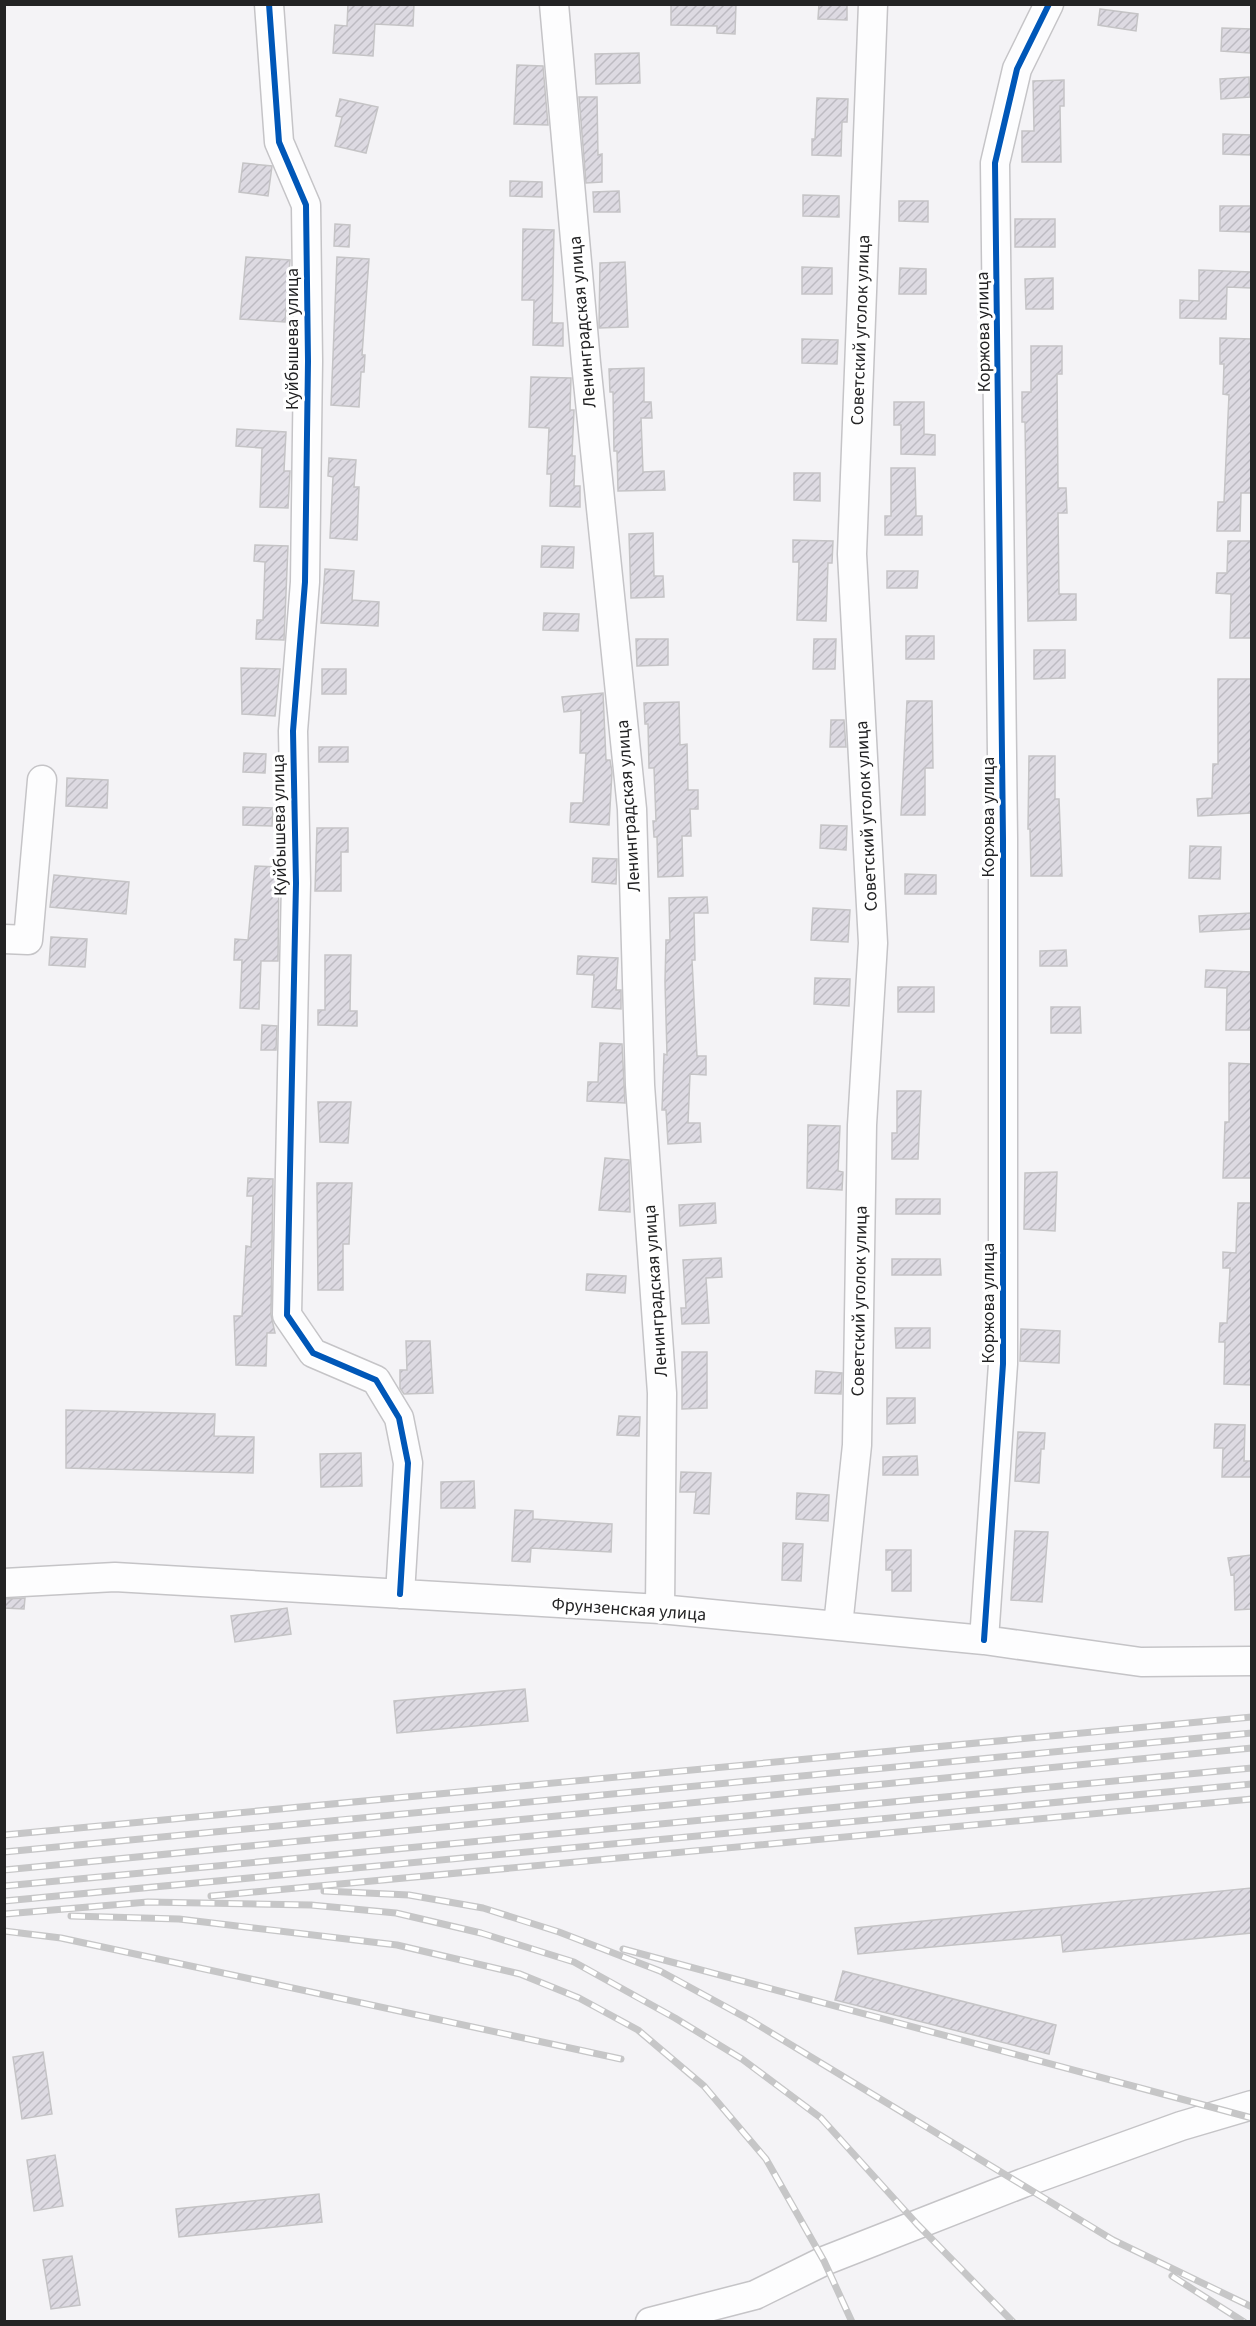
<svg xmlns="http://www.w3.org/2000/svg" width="1256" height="2326" font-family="'Source Sans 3',sans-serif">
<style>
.building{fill:url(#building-hatch);stroke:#c5c4c6;stroke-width:1.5}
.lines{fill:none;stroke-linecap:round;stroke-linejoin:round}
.minor-casing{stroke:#c5c4c7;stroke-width:31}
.minor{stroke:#fdfdfe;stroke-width:28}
.rail-casing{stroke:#c6c6c7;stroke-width:7}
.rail{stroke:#fff;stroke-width:4.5;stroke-dasharray:14;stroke-linecap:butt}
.cycleway-casing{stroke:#fff;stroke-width:10}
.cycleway{stroke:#0057b8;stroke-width:6}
.labels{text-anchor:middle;stroke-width:6;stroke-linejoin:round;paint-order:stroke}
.street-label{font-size:18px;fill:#232324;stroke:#fff}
</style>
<defs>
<pattern id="building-hatch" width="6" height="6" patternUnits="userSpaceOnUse" patternTransform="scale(1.5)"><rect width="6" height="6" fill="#dddae2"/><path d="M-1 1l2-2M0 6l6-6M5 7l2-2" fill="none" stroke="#bdbbc2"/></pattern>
</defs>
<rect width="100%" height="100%" fill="#f4f3f6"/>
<path class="building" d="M348 4H414L413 26 375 24 373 56 333 53 335 25 347 26Z
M671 4H736L735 34 717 33V26L671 25Z
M819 4H847V20L818 19Z
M1100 9 1138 14 1136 31 1098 25Z
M1222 28 1251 29 1250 53 1221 51Z
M639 53 640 83 596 84 595 54Z
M517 65 543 66 548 125 514 124Z
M1249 77 1250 97 1221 99 1220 79Z
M1064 80V106H1060L1061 162H1022V131H1034L1033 81Z
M579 97H597L598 155 602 154V182L586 183Z
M817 98 848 99 847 122H842L841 156 812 155V139H815Z
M340 99 378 107 366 153 335 146 342 117 336 116Z
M1223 134 1251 135V155L1223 154Z
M243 163 272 166 268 196 239 192Z
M510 181 542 182V197L510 196Z
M619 191 620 212H594L593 192Z
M803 195 839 196V217L803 216Z
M899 201H928V222L899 221Z
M1220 206H1251V232L1220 231Z
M1015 219H1055V247H1015Z
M335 224 350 225 349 247 334 246Z
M523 229 554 230 552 323H563V346L533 345 534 300H522Z
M246 257 290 260 285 322 240 319Z
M337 257 369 259 362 355H365L364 372H361L359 407 331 405Z
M625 262 628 327 599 328 600 263Z
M802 267 832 268V294H802Z
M900 268 926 269V294H899Z
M1199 270 1251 272V288L1227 287 1226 319 1180 318V300L1199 301Z
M1053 278V309H1026L1025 279Z
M1220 338 1251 339V493H1241L1240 531H1217L1218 502H1224L1229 395 1223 394 1224 364H1220Z
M802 339 838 340 837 364 802 363Z
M1031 346H1062V374H1057L1058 488H1066L1067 513H1058L1059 594H1076V620L1028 621 1025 422H1022V392H1031Z
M644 368V402H651L652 418H641L643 472 664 471 665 490 618 491 617 451H614L613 392H610L609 369Z
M531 377 571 378 570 410H574L572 456H575L574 486H580V507L550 506 551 474H547L549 428 529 427Z
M894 402H924V434L935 435V455L901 454V425H894Z
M237 429 286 432 284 471H290L288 508 260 507 262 448 236 446Z
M329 458 356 460 354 487H359L357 540 330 538 333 477 328 476Z
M891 468H915L916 516H922V535H885V516H891Z
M794 473H820V501L794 500Z
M653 533 654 576H663L664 597 631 598 629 534Z
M793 540 833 541 832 563H828L826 621 797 620 799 562H793Z
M1228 541H1251V638H1230L1231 594 1216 593 1217 573H1227Z
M255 545 288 546 284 640 256 639 257 620H263L265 562 254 561Z
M542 546 574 547 573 568 541 567Z
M325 569 354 571 352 600 379 602 378 626 321 623Z
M887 571H918L917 588H887Z
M544 613 579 614 578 631 543 630Z
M906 636H934V659H906Z
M636 639H668V665L637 666Z
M814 639H836L835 669H813Z
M1034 650H1065V678L1034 679Z
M241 668 280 669 275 716 242 714Z
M322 669H346V694H322Z
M1218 679H1251V813L1198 816 1197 799 1212 798 1213 764H1218Z
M603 693 606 760H610L612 772 609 825 570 822 571 803H583L586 753H580L581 710 564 712 562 697Z
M907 701H932L933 768H925V815H901Z
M679 702 680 745 687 744 688 790H698V809H690L691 836H682L683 876 658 877 657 837H654L653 821H656L654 768H649L648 724H645L644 703Z
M831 720H844L846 747H830Z
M319 747H348V762H319Z
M244 753 266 754 265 773 243 772Z
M1029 756H1055V799H1059L1062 876H1031L1030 829H1028Z
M67 778 108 780 107 808 66 806Z
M243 807 273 808 272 826 243 825Z
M821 825 847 826 846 850 820 848Z
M317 828H348V852H341V891H315Z
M1190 846 1221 847 1220 879 1189 878Z
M593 858 617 859 616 884 592 882Z
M255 866 279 867 278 961H261L259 1009 240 1008 242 960H234L235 939 248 940Z
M905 874 936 875V894H905Z
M54 875 129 882 126 914 50 907Z
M707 897 708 913H694L695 960H692L697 1056H706V1075L690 1074 688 1123H700L701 1142 668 1144 666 1110H662L664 1054 667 1055 665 982 666 940H670L669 898Z
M813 908 850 910 848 942 811 940Z
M1251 913V929L1200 932 1199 916Z
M51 937 87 939 85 967 49 965Z
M1066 950 1067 966H1040V951Z
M325 955H351L350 1011H357V1026L318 1025V1010H325Z
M578 956 618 958 616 990H621V1009L592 1007 594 975 577 974Z
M1206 970 1251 972V1030H1226L1227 988 1205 987Z
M815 978 850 979 849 1006 814 1004Z
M898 987H934V1012H898Z
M1051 1007H1080L1081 1033H1051Z
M262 1025 277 1026 276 1050H261Z
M600 1043 622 1044 625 1103 587 1101 588 1082H598Z
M1229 1063 1251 1064V1178H1223L1225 1122H1229Z
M897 1091H921L918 1159H892V1133H897Z
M318 1102H351L348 1143 320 1142Z
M808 1125 840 1126 838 1171 843 1172 842 1190 807 1188Z
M605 1158 629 1160 630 1212 599 1210Z
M1057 1172 1055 1231 1024 1229 1025 1173Z
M248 1178 273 1179 271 1315 275 1333H267L266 1366 236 1365 234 1316H242L246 1246 251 1247 253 1196H247Z
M317 1183H352L349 1244H343V1290H318Z
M896 1199H940V1214H896Z
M715 1203 716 1223 680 1226 679 1205Z
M1238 1203H1251V1385L1224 1384 1225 1342H1219L1220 1323H1227L1230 1268H1223V1252L1236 1253Z
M721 1258 722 1277 706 1278 709 1323 682 1324 681 1308H686L683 1260Z
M892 1259H940L941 1275H892Z
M587 1274 626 1276 625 1293 586 1290Z
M895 1328H930V1348H896Z
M1021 1329 1060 1331 1059 1363 1020 1361Z
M406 1341H430L433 1393 404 1394 400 1388V1370H407Z
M682 1352H707V1408L682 1409Z
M816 1371 842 1373 841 1394 815 1393Z
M887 1398H915V1423L887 1424Z
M66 1410 215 1414 214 1436 254 1437 253 1473 66 1468Z
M619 1416 640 1417 639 1436 617 1435Z
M1215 1424 1245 1425 1244 1461H1251V1477H1222L1223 1448H1214Z
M1018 1432 1045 1433 1044 1449H1041L1039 1483 1015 1481Z
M361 1453 362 1486 321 1487 320 1454Z
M917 1456 918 1475H883V1457Z
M681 1472 711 1473 709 1514 694 1513 696 1492H680Z
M474 1481 475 1508H441V1482Z
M797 1493 829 1495 828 1521 796 1519Z
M515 1510 533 1511V1519L612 1524 611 1552 531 1548 530 1562 512 1561Z
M1015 1531 1048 1532 1042 1602 1011 1600Z
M783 1543 803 1544 801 1581 782 1580Z
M886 1550H911V1591H892V1570H886Z
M1251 1555V1609L1235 1610 1234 1574 1231 1575 1228 1558Z
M25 1598 24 1609 4 1608V1599Z
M287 1608 291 1634 235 1642 231 1616Z
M525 1689 528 1721 397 1733 394 1701Z
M1251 1888V1933L1063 1952 1061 1935 858 1954 855 1928Z
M843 1971 1056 2025 1049 2054 835 2000Z
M43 2052 52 2114 22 2119 13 2057Z
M55 2155 63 2206 34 2211 27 2160Z
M319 2194 322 2222 179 2237 176 2209Z
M72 2256 80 2305 51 2309 43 2260Z"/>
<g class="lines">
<g class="minor-casing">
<path id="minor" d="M269 4 279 142 306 205 308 361 305 582 293 731 296 883 287 1315 313 1353 376 1380 399 1418 408 1463 400 1594
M554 4 586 363 632 809 640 1085 662 1393 660 1609
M4 939 28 940 42 780
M4 1583 115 1577 660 1609 984 1640 1141 1662 1252 1661
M838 1626 857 1445 862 1125 873 943 852 554 873 4
M984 1640 1003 1364V839L995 163 1017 69 1049 4
M650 2322 755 2295 824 2261 1023 2183 1181 2126 1252 2105"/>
</g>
<use href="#minor" class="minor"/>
<g class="rail-casing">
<path id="rail" d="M4 1835 1252 1717
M4 1852 1252 1733
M4 1870 1252 1748
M4 1886 1252 1768
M324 1891 409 1895 483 1908 559 1932 660 1971 750 2020 1113 2240 1252 2307
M211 1896 1252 1799
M4 1901 1252 1784
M5 1914 148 1902 311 1905 396 1913 481 1933 574 1962 675 2018 742 2059 821 2118 917 2224 1013 2322
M71 1916 179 1919 397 1945 520 1974 579 1998 638 2030 704 2086 766 2159 824 2261 852 2322
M4 1931 61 1938 621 2059
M623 1949 1252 2118
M1172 2276 1244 2322"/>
</g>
<use href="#rail" class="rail"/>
<g class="cycleway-casing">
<path id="cycleway" d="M269 4 279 142 306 205 308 361 305 582 293 731 296 883 287 1315 313 1353 376 1380 399 1418 408 1463 400 1594
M984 1640 1003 1364V839L995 163 1017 69 1049 4"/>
</g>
<use href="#cycleway" class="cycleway"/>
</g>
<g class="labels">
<g class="street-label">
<text transform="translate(582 322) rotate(-95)" y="6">Ленинградская улица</text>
<text transform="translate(860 330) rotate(-88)" y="6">Советский уголок улица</text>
<text transform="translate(983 332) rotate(-91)" y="6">Коржова улица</text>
<text transform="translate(292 339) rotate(-90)" y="6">Куйбышева улица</text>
<text transform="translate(628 806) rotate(-94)" y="6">Ленинградская улица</text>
<text transform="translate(866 816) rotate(-93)" y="6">Советский уголок улица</text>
<text transform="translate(988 817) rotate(-90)" y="6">Коржова улица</text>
<text transform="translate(279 825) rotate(-91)" y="6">Куйбышева улица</text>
<text transform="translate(655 1291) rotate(-94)" y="6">Ленинградская улица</text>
<text transform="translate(859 1301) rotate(-89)" y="6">Советский уголок улица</text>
<text transform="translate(988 1303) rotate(-90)" y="6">Коржова улица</text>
<text transform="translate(629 1609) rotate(4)" y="6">Фрунзенская улица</text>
</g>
</g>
<rect width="1256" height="2326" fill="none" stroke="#232324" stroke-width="12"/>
</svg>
